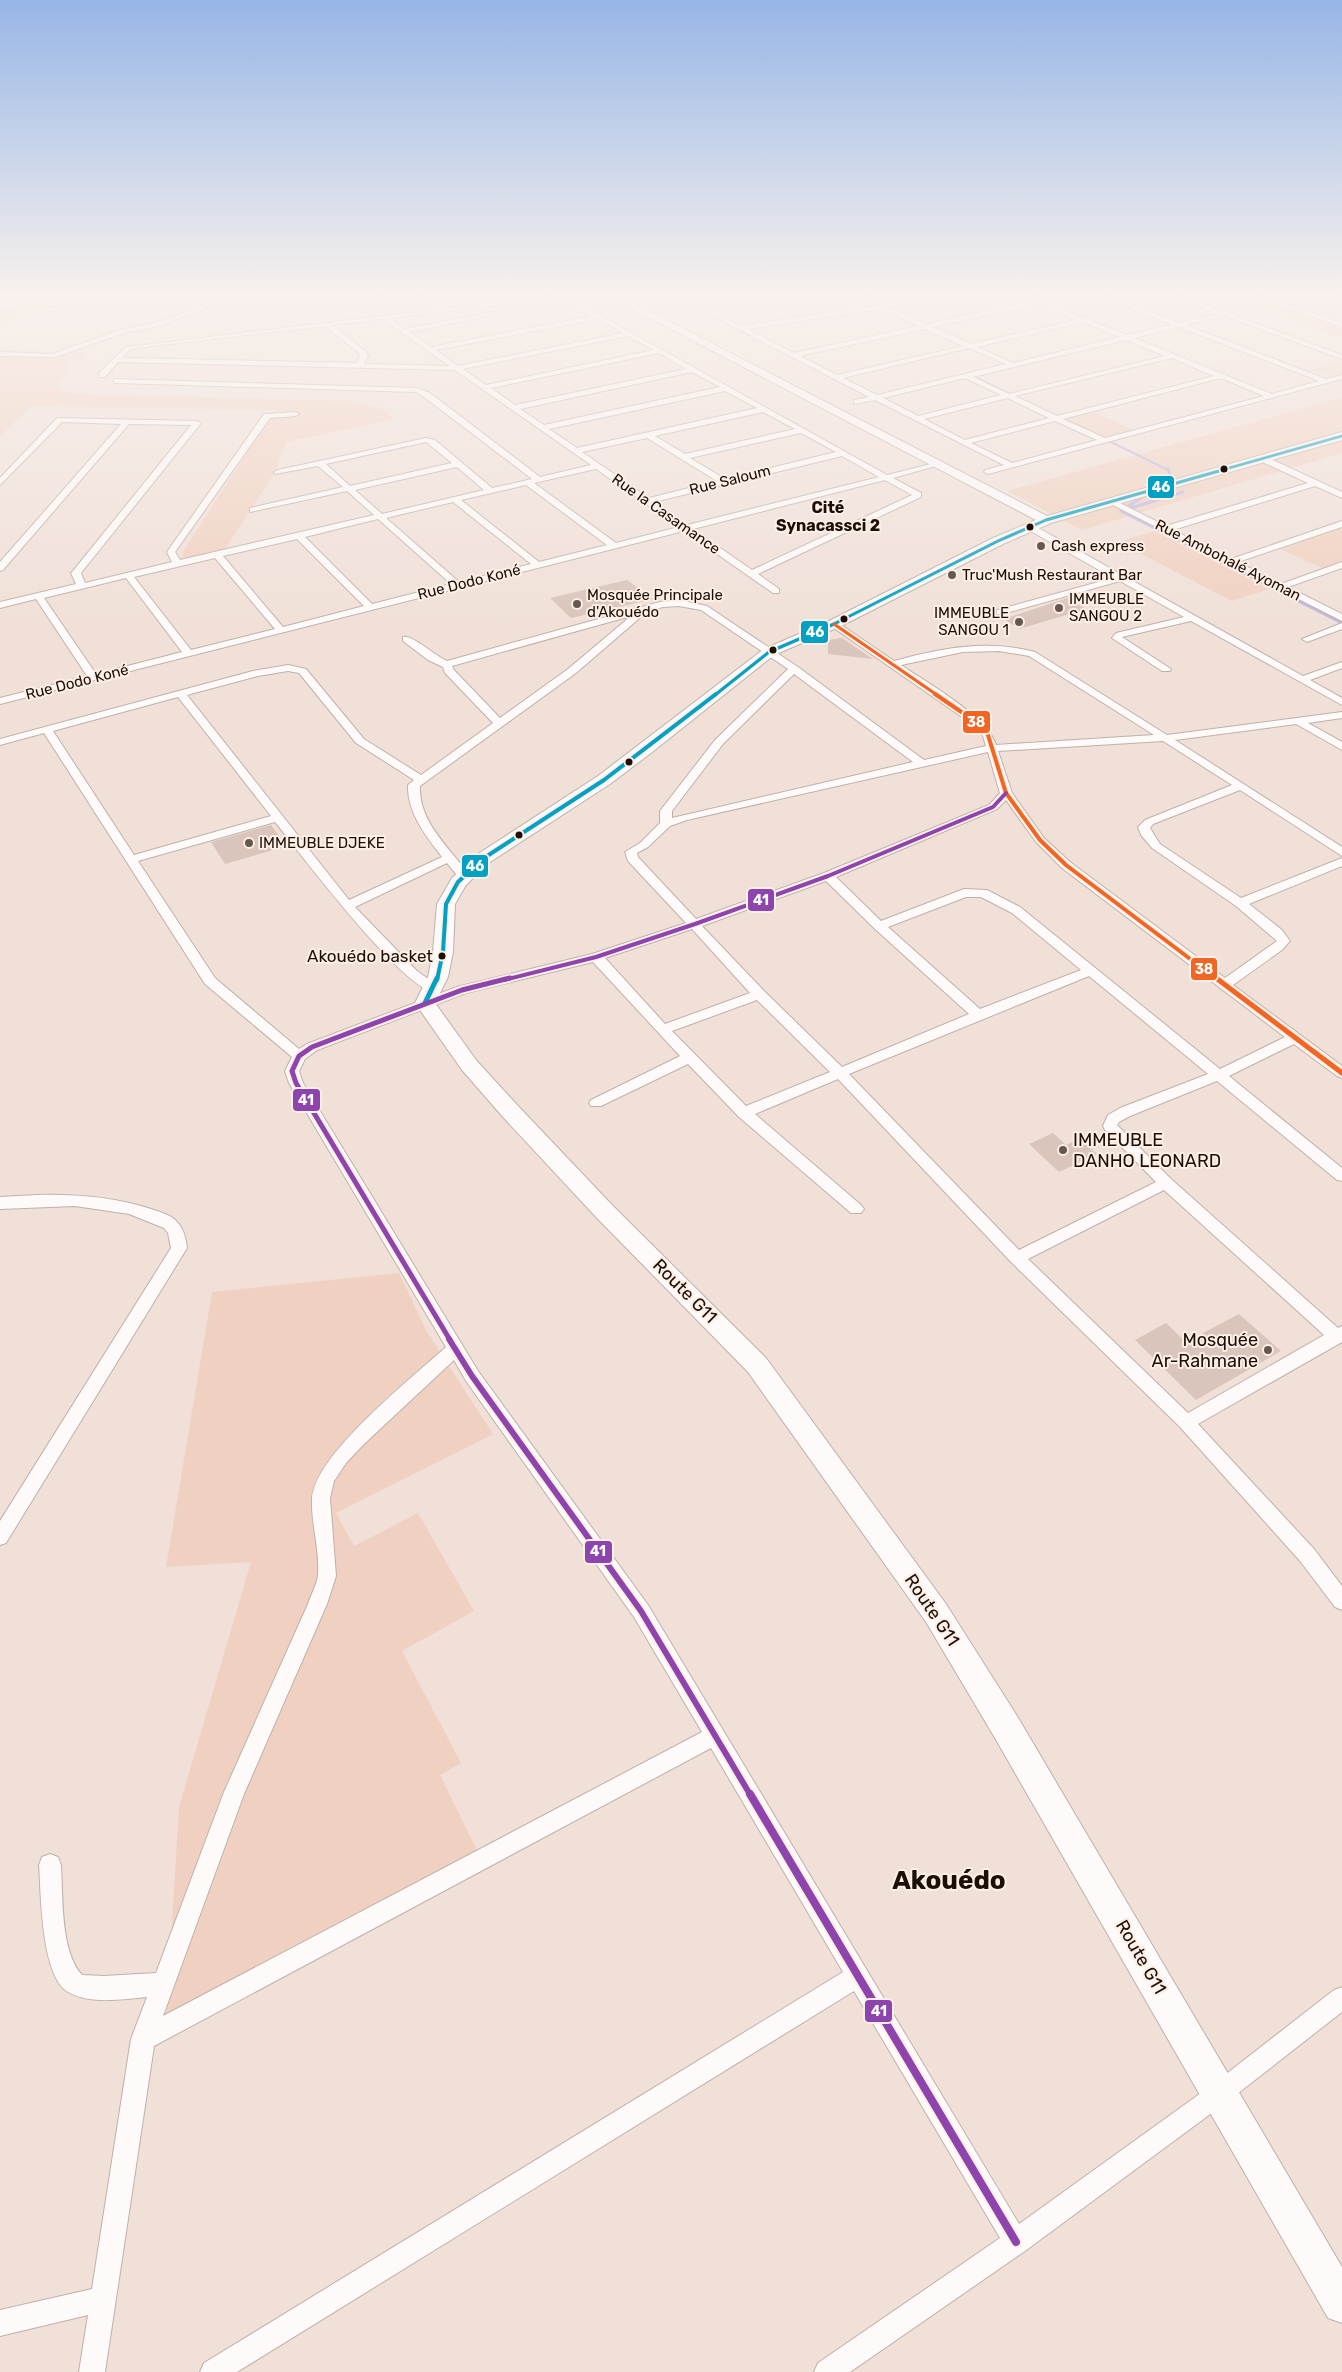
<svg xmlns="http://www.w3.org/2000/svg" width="1342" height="2372" font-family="Rubik,sans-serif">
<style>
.green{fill:#f0d1c1}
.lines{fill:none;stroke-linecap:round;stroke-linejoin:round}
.stream-far1{stroke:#beb8e3;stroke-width:2.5}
.stream{stroke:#beb8e3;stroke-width:3}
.building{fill:#d9c5bb}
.street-casing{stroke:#beb1aa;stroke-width:2}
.secondary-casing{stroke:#beb1aa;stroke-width:2}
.highway-casing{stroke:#c7bfbb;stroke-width:1}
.street{fill:#fdfaf9;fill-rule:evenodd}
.secondary{fill:#fdfaf9;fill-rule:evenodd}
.highway{fill:#dbd8e0;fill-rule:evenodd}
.bus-1-far3-casing{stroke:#fdeee6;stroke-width:4.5}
.bus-1-far2-casing{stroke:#fdeee6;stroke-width:5.5}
.bus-1-far1-casing{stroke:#fdeee6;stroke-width:7}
.bus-1-casing{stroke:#fdeee6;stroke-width:9}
.bus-2-far2-casing{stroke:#fdeee6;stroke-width:5.5}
.bus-2-far1-casing{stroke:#fdeee6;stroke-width:7}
.bus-2-casing{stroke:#fdeee6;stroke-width:9}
.bus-3-far3-casing{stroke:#fdeee6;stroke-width:7}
.bus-3-far2-casing{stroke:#fdeee6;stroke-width:9}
.bus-3-far1-casing{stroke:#fdeee6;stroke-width:10}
.bus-3-casing{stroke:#fdeee6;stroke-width:12}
.bus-1-far3{stroke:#01a1c4;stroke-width:2.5}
.bus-1-far2{stroke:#01a1c4;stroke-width:3}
.bus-1-far1{stroke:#01a1c4;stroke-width:4}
.bus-1{stroke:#01a1c4;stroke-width:5}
.bus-2-far2{stroke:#f26522;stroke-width:3}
.bus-2-far1{stroke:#f26522;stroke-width:4}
.bus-2{stroke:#f26522;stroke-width:5}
.bus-3-far3{stroke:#8e44ad;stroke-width:4}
.bus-3-far2{stroke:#8e44ad;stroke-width:5}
.bus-3-far1{stroke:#8e44ad;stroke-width:6}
.bus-3{stroke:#8e44ad;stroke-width:8}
.bus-dot{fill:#1b0f08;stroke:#fdeee6;stroke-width:2}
.poi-dot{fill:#665851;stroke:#fdeee6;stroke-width:2}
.labels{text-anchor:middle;stroke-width:4;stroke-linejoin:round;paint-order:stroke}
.far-street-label{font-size:15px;fill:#1b0f08;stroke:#fdeee6}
.far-poi-label{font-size:15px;fill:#1b0f08;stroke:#fdeee6;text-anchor:start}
.far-neighbourhood-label{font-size:16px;font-weight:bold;fill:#1b0f08;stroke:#fdeee6}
.bus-label{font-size:17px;fill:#1b0f08;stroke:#fdeee6;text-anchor:end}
.poi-label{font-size:18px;fill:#1b0f08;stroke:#fdeee6;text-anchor:start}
.street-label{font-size:18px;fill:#1b0f08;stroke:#fdeee6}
.near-district-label{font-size:26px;font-weight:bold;fill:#1b0f08;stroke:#fdeee6}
.line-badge{stroke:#fdeee6;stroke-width:2}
.badge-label{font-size:14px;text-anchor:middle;font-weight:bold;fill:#fff}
</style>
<rect width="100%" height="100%" fill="#f0e0d8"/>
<path class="green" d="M0 292H37L57 307 0 324Z
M1214 292H1237L1342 327V338Z
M1285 292H1306L1342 304V311Z
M0 350 89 352 82 361H73L65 369 70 370 55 387 73 394 350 401 381 408 395 419 286 442 276 471 224 550 184 559 182 553 275 410 32 406 0 436Z
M1342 361V373L1329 376 1310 369Z
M1342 397V453L1082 530 1007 491Z
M1094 412 1134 430 1105 438 1064 419Z
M1339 529 1342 530V563L1324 569 1280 549Z
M1155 531 1269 589 1232 601 1118 542Z
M399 1273 427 1332 493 1434 336 1513 354 1546 418 1513 474 1611 402 1651 461 1763 440 1775 477 1850 166 2024 179 1807 251 1562 166 1567 212 1292Z"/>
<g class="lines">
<path class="stream-far1" d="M863 292 889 308
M978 375 973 376 1014 396
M1058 416 1082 428
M1105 439 1168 470"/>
<path class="stream" d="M1158 486 1171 478 1168 469
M1147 494 1121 511 1342 623
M1131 508 1183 492"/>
</g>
<path class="building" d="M627 580 653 599 571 618 550 598Z
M1067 598 1086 609 1019 629 1004 619Z
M842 638 873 659 828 654V640Z
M271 825 287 846 225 864 211 842Z
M1053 1133 1066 1145 1079 1139 1097 1154 1059 1172 1029 1144Z
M1239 1314 1281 1351 1196 1400 1135 1340 1166 1323 1186 1342Z"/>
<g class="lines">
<g class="street-casing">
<path id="street" d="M41 292H54L51 294 69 307 26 317V315L61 306 45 296 0 310V306Z
M120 292 140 295 157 292 140 299Z
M238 292H251L328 307 325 309 243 294 163 325 124 333 55 357 0 356V352L52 354 120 330 159 322Z
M371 292H392L440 298 437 300 376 294 358 306H354V304Z
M730 292H796L762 296Z
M1004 292H1069L1066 294 1027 295 1127 335 1172 325 1090 292H1098L1180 323 1218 314 1162 292H1170L1342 355V359L1225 316 1186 325 1326 379 1342 375V379L988 474 984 472 985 470 1004 465 875 400 854 404V400L869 397 717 318 722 317 741 326 956 293ZM1021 295 1022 297 1032 301 926 324 888 307 956 297ZM1038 304 1076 320 971 344 933 327ZM880 309 919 326 794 353 747 329ZM1083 322 1120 337 1013 363 977 347ZM1179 327 1319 381 1272 394 1134 338ZM925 329 963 346 837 375 800 356ZM1126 340 1165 356 1009 394 973 377ZM969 348 1006 364 877 395 843 378ZM1172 358 1214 376 1057 416 1015 396ZM965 378 1001 395 918 416 883 398ZM1221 378 1264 396 1105 438 1063 419ZM1008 398 1049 418 965 440 924 419ZM1055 421 1097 440 1012 463 971 443Z
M1240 292H1249L1342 323V327Z
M557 295 601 316 887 475 939 462 943 464 893 478 921 493V497L758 574 779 589V593H773L684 531 0 704V698L87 676 36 599 0 608V602L76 584 71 573 73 571 191 425 129 424 3 570 0 571V562L121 424 62 422 0 485V478L57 418 197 421 201 423 81 573 85 583 172 562 167 552 264 414H267L295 412 299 414 295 416 270 418 175 552 180 560 374 515 347 491 250 512V508L343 487 318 466 275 474 274 472 278 470 426 438 435 440 492 488 532 479 424 397 416 392 117 383H114V379L417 388 430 393 540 477 591 465 455 370 118 362 105 377H99V373L126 347ZM556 299 592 316 431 347 410 332 507 312 504 310 405 329 390 318ZM383 319 449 366 364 364 368 356 366 352 333 325ZM598 319 623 333 458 366 436 350ZM325 326 360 354 357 363 122 358 130 349 136 348ZM628 336 654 350 486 385 463 369ZM659 353 686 369 515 405 491 388ZM692 372 720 387 544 425 520 409ZM725 391 757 408 577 448 549 429ZM763 412 795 429 685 454 655 436ZM801 433 836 452 725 479 690 458ZM647 438 717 481 649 498 582 452ZM426 442 452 463 350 486 326 464ZM842 456 879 477 687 525 654 502ZM457 467 484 490 382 514 355 490ZM596 469 679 527 616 543 534 483ZM885 480 912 495 752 570 693 529ZM526 485 607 545 539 562 461 500ZM453 502 531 564 459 582 386 518ZM378 519 451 584 372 604 305 537ZM297 539 364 606 283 627 223 556ZM215 558 275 629 191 650 134 577ZM126 578 182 652 96 674 44 598Z
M615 296 664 300 667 302 664 304 613 299Z
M1260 457H1266L1342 492V498L1315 486 1173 530 1231 559 1342 521V527L1238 562 1281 584 1342 562V568L1288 587 1342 614V621L1109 503 1116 501 1166 526 1308 483 1260 461Z
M1027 525H1033L1303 676 1342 662V668L1310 680 1342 698V705L1191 621 1122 637 1171 669 1170 671H1162L1112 638 1116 633 1184 617 1120 581 1003 614H997V610L1113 578 1027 529Z
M679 600 707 606 798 667 924 760 986 746 983 736 975 726 831 626V622H837L894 661C941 648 988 639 1035 652L1167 735 1342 712V718L1308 723 1342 742V750L1296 724 1175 740 1342 847V856L1240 790 1153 824 1150 828 1160 844 1241 898 1342 858V866L1249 904 1282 930 1290 941 1282 950 1233 985 1342 1066V1078L1337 1076 1294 1044 1229 1076 1342 1168V1181L1337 1180 1217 1081 1130 1116 1119 1122 1117 1125 1171 1179 1338 1328 1342 1326V1342L1198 1424 1314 1549 1342 1586V1610L1335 1607 1300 1561 1180 1427 1011 1262 838 1079 755 1114 861 1205 864 1209 861 1213H851L739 1117 688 1064 601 1106H591L589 1103 591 1100 680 1056 593 962 466 993 317 1050 305 1059 299 1071 303 1083 478 1371 648 1605 1019 2224 1212 2085 1334 1990 1342 1987V2012L1228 2101 1025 2251 850 2372H814L818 2363 1000 2238 854 1991 237 2372H200L204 2363 843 1972 711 1748 154 2046 105 2372H79L88 2315 0 2336V2310L92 2289 131 2039 147 1997C124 1999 90 2005 68 1992 41 1976 41 1894 39 1865L42 1857 50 1854 58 1857 61 1865C63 1896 60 1951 82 1975L104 1976 156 1973 224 1792 308 1604C311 1595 317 1584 318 1575 320 1550 311 1524 312 1499 314 1455 412 1378 446 1347L289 1083 285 1071 292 1057 205 984 44 733 0 745V739L253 671 288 665 306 669 364 739 421 775 493 723 445 673 443 667 428 660 403 641V637C413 635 435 656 447 661L660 602ZM679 606 701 610 788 669 715 740 660 811V823L640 843 625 852 628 861 686 923 592 954 457 987 307 1044 299 1049 215 978 138 861 275 822C296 848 409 999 438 992L440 989 438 986 417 971 355 907 447 863 460 879H468L470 876C451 849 418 822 420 786L576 673 642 616 643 612 663 607ZM631 616 568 669 500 718 454 670 452 666ZM999 651 1029 656 1154 735 996 745C987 716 927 683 901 665L963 652ZM288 671 299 673 356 743 414 780 408 785C407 813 426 836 442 857L349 900 187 695 258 676ZM794 674 913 762 672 818V811L723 744ZM178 697 271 816 134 855 53 731ZM1163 741 1232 785 1145 820 1138 827 1141 835 1152 848 1236 906 1277 941 1225 978 1070 862 1044 838 1012 793 998 751ZM988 752 1000 793 989 805 824 873 696 919 638 857 637 853 648 847 670 826 687 820ZM1006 800 1036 842 1062 868 1285 1037 1220 1069 1020 907 987 890 964 889 881 921 836 877 997 809ZM826 881 875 929 969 1014 842 1067 764 991 702 926ZM966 897H981L1012 913 1081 970 980 1009 888 927ZM692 929 750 993 665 1024 605 958ZM1089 976 1208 1074 1120 1108 1108 1115 1103 1126 1105 1130 1156 1182 1019 1250 849 1074ZM757 1000 830 1072 746 1106 672 1031ZM1164 1190 1324 1335 1188 1413 1028 1259ZM454 1360 466 1381 634 1617 702 1732 163 2016 244 1794 327 1604 336 1576 330 1498 334 1481 346 1463 364 1444Z
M1342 623V629L1307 642 1302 639Z
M37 1195C77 1194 113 1197 151 1209 160 1212 172 1215 178 1223 184 1230 186 1239 187 1248L6 1543 0 1545V1521L171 1248 168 1233 164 1228 129 1214 75 1206 0 1209V1197Z"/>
</g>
<g class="secondary-casing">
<path id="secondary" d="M600 292H612L1047 516 1342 432V440L1051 523 1003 544 839 627 774 655 651 753 610 784 490 862 466 885 455 904 453 952 448 977 435 1003 476 1060 519 1107 612 1205 766 1358 946 1604 1017 1716 1342 2267V2323L1328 2318 995 1738 926 1622 748 1372 596 1217 503 1117 462 1070 415 1003 428 977 433 952 437 904 452 878 478 854 598 776 764 649 829 621 993 538 1036 520Z"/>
</g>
<g class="highway-casing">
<path id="highway" d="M1257 292H1274L1342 314V322L1259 294Z"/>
</g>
<use href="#street" class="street"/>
<use href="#secondary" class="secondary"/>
<use href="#highway" class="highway"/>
<g class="bus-1-far3-casing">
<path id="bus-1-far3" d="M1222 470 1342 436"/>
</g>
<g class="bus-1-far2-casing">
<path id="bus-1-far2" d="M715 695 769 652 834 624 998 541 1046 520 1226 469"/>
</g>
<g class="bus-1-far1-casing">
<path id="bus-1-far1" d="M437 980 443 952 446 904 458 882 484 858 604 780 716 694"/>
</g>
<g class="bus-1-casing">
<path id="bus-1" d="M425 1003 437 978"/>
</g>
<g class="bus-2-far2-casing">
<path id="bus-2-far2" d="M834 624 937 695"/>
</g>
<g class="bus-2-far1-casing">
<path id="bus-2-far1" d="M935 694 979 724 988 735 1006 793 1040 840 1066 865 1218 980"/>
</g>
<g class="bus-2-casing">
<path id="bus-2" d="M1216 978 1342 1073"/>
</g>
<g class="bus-3-far3-casing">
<path id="bus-3-far3" d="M504 980 596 957 695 924 828 876 993 807 1006 793"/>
</g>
<g class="bus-3-far2-casing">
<path id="bus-3-far2" d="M450 1340 296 1083 292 1071 299 1056 312 1047 462 990 510 978"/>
</g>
<g class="bus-3-far1-casing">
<path id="bus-3-far1" d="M449 1339 472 1376 641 1611 751 1796"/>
</g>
<g class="bus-3-casing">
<path id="bus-3" d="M750 1794 1016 2242"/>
</g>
<use href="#bus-1-far3" class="bus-1-far3"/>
<use href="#bus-1-far2" class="bus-1-far2"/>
<use href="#bus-1-far1" class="bus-1-far1"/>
<use href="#bus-1" class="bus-1"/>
<use href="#bus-2-far2" class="bus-2-far2"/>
<use href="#bus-2-far1" class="bus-2-far1"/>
<use href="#bus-2" class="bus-2"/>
<use href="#bus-3-far3" class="bus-3-far3"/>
<use href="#bus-3-far2" class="bus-3-far2"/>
<use href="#bus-3-far1" class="bus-3-far1"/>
<use href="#bus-3" class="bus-3"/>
</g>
<linearGradient id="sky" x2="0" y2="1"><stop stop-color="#97b6e6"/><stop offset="0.47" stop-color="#f8f1ed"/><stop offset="1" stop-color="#f8f1ed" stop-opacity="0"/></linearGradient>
<rect width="1342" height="624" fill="url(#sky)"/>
<g class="bus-dot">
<circle cx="1224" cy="469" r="4.5"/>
<circle cx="1030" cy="527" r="4.5"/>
<circle cx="844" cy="619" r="4.5"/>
<circle cx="773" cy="650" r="4.5"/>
<circle cx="629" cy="762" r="4.5"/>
<circle cx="519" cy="835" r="4.5"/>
<circle cx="442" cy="956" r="4.5"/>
</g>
<g class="poi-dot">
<circle cx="1041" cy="546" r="5"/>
<circle cx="952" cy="575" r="5"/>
<circle cx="577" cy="604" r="5"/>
<circle cx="1059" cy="608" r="5"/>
<circle cx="1019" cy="622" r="5"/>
<circle cx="249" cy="843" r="5"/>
<circle cx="1063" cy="1150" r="5"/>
<circle cx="1268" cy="1350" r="5"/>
</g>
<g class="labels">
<g class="far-street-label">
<text transform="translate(730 480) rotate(-14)" y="5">Rue Saloum</text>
<text transform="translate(666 514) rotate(35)" y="5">Rue la Casamance</text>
<text transform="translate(1228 560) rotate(27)" y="5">Rue Ambohalé Ayoman</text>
<text transform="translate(469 582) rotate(-14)" y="5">Rue Dodo Koné</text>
<text transform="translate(77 682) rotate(-14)" y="5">Rue Dodo Koné</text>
</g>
<g class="far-poi-label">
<text x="1051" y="551">Cash express</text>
<text x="962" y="580">Truc'Mush Restaurant Bar</text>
<text x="587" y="600">Mosquée Principale<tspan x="587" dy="17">d'Akouédo</tspan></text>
<text x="1069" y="604">IMMEUBLE<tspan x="1069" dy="17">SANGOU 2</tspan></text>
<text x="1009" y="618" text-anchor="end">IMMEUBLE<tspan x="1009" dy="17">SANGOU 1</tspan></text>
<text x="259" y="848">IMMEUBLE DJEKE</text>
</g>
<g class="far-neighbourhood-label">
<text x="828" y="513">Cité<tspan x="828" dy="18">Synacassci 2</tspan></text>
</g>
<g class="bus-label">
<text x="433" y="962">Akouédo basket</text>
</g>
<g class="poi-label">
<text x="1073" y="1146">IMMEUBLE<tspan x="1073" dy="21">DANHO LEONARD</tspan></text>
<text x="1258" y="1346" text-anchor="end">Mosquée<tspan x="1258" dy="21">Ar-Rahmane</tspan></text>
</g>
<g class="street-label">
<text transform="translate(685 1291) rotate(45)" y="6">Route G11</text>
<text transform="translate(932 1610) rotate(56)" y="6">Route G11</text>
<text transform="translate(1141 1957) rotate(60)" y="6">Route G11</text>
</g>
<g class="near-district-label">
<text x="949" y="1889">Akouédo</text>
</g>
</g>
<g class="line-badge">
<rect x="1147" y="475" width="28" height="24" rx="5" fill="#01a1c4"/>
<rect x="800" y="620" width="29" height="24" rx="5" fill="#01a1c4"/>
<rect x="962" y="710" width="29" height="24" rx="5" fill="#f26522"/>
<rect x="461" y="854" width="28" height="24" rx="5" fill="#01a1c4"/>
<rect x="747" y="888" width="28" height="24" rx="5" fill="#8e44ad"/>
<rect x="1190" y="957" width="28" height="24" rx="5" fill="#f26522"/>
<rect x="292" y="1088" width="29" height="24" rx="5" fill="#8e44ad"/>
<rect x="584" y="1540" width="29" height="24" rx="5" fill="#8e44ad"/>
<rect x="864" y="1999" width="29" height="24" rx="5" fill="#8e44ad"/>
</g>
<g class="badge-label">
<text x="1161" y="492">46</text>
<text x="815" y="637">46</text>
<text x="976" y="727">38</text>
<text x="475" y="871">46</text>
<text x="761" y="905">41</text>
<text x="1204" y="974">38</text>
<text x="306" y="1105">41</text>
<text x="598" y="1556">41</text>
<text x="879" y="2016">41</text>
</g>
</svg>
